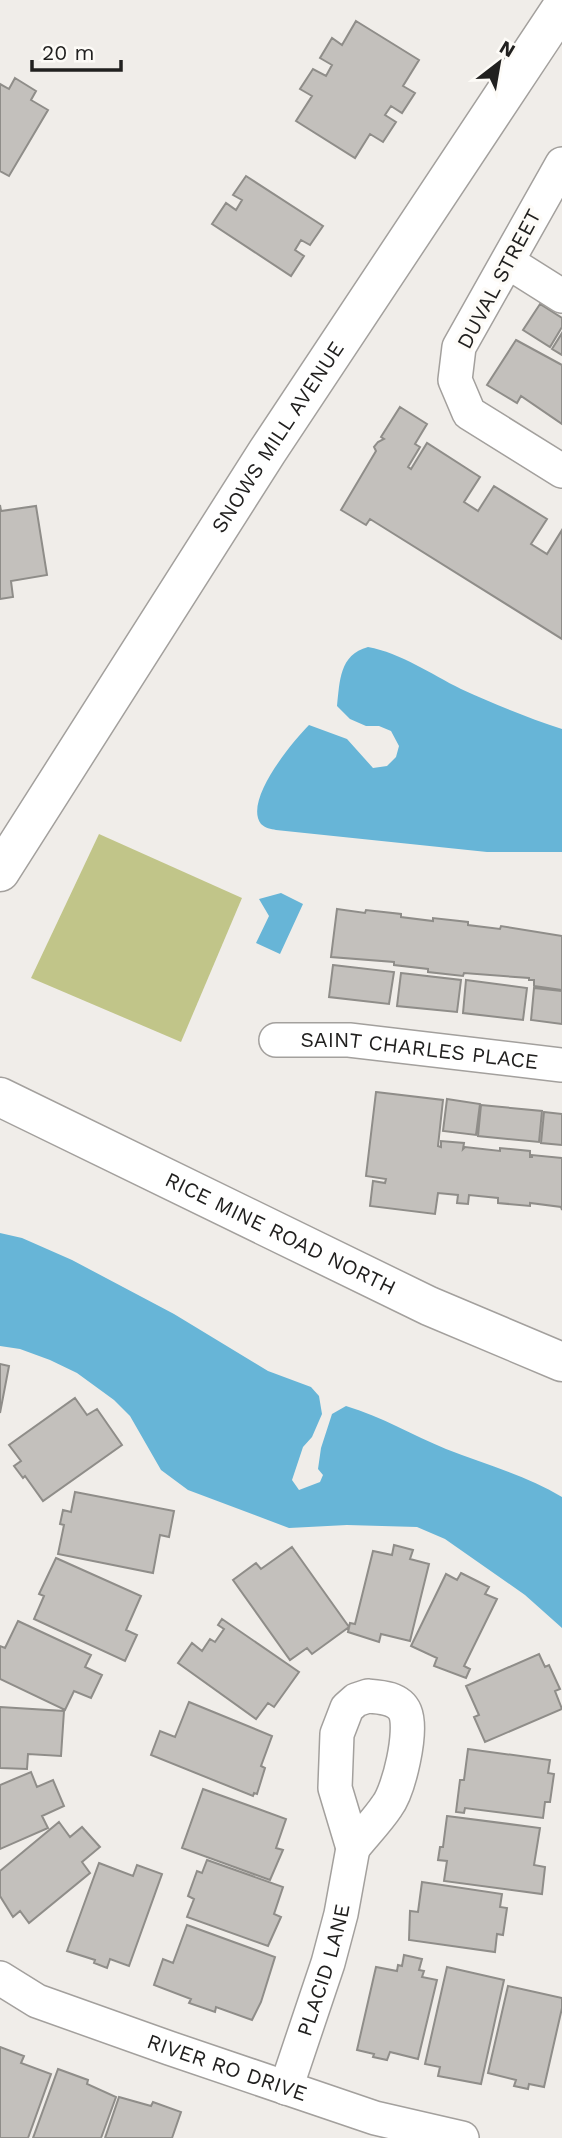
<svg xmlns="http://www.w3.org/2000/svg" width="562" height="2138" font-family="'Work Sans',sans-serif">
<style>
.green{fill:#c1c589}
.water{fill:#67b5d7}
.building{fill:#c3c0bc;stroke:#8f8d89;stroke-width:2}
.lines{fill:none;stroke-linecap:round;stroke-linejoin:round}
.street-casing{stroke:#a3a09d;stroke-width:36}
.secondary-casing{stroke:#a3a09d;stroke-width:41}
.street{stroke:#fff;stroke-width:33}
.secondary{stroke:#fff;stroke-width:38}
.labels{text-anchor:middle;stroke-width:7;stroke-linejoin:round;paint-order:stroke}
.street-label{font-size:21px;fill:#21201f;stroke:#fdfbf7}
</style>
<rect width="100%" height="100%" fill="#f0ede9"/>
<path class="green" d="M99 834 242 898 181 1042 31 978Z"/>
<path class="water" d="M368 647C401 653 431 674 461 689 494 704 528 718 562 729V852H487L276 830C271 829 265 828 261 824 243 801 293 741 309 725L347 739 373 768 387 766 396 757 399 746 391 731 379 726H366L350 719 337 706C340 681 339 655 368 647Z
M281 893 303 904 280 954 256 943 269 916 259 899Z
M0 1233 22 1238 72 1260 174 1314 268 1371 311 1387 319 1396 322 1414 312 1437 303 1447 292 1480 299 1490 320 1482 323 1475 318 1469 321 1448 332 1414 346 1406C383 1417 412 1435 446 1449 485 1464 527 1476 562 1497V1628L525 1595 445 1539 417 1527 347 1525 289 1528 188 1490 161 1470 130 1416 114 1400 77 1373 50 1360 20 1349 0 1346Z"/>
<path class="building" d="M356 21 419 60 403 86 415 93 402 113 391 106 385 115 396 122 383 142 370 134 355 158 296 121 312 96 300 89 313 69 326 76 332 65 320 58 332 38 342 45Z
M15 78 36 91 31 100 48 110 9 176 0 171V84L9 89Z
M246 176 323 226 310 245 301 240 295 250 304 256 291 276 212 224 226 203 236 210 242 200 233 195Z
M540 304 562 318V327L550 347 523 330Z
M562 333V355L552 349Z
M516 340 562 365V424L521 396 517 403 487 385Z
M400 407 427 424 415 444 420 447 408 467 411 469 427 443 480 477 464 502 478 511 494 486 547 519 531 544 547 554 562 530V639L370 519 366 525 341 510 376 451 374 447 378 442 384 439 381 437Z
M0 505 1 511 36 506 47 575 11 581 13 597 0 599Z
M337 909 365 913 366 910 401 914V917L433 921V918L468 922V925L500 929 501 926 562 936V990L534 986V980H529V978L464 973 463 976 428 972V969L394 965V962L331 957Z
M333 965 394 972 389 1004 329 997Z
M401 973 461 980 457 1012 397 1006Z
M466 980 527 988 523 1020 463 1013Z
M534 988 562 991V1024L531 1020Z
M376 1092 443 1100 438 1146 441 1147V1141L464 1143 463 1149 465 1147 500 1151V1148L530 1151V1157H532V1155L562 1158V1210L561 1207 530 1203V1206L498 1203V1198L469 1195 468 1204 457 1203 458 1195 438 1193 435 1214 370 1206 373 1181 385 1183 386 1179 366 1176Z
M447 1099 480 1104 476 1135 443 1131Z
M481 1105 542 1111 539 1142 478 1136Z
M544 1112 562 1114V1145L541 1143Z
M0 1364 9 1366 0 1413Z
M75 1398 87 1415 97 1409 122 1445 43 1501 25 1476 23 1478 14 1466 21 1461 9 1445Z
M75 1492 174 1511 169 1537 160 1535 153 1573 58 1554 64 1525 60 1524 63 1510 71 1512Z
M394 1545 413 1550 410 1559 429 1564 410 1641 381 1634 379 1642 348 1632 350 1623 355 1624 373 1551 392 1555Z
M292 1547 349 1627 312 1654 307 1648 290 1660 233 1580 256 1563 261 1569Z
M56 1558 141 1596 126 1630 137 1635 125 1661 34 1619 44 1596 39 1594Z
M461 1573 489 1587 485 1594 497 1599 464 1666 470 1669 466 1678 434 1666 437 1658 411 1646 446 1574 457 1580Z
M222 1619 299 1672 274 1707 268 1703 256 1719 178 1663 192 1643 202 1651 210 1639 215 1642 224 1629 218 1625Z
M18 1621 91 1655 85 1667 102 1675 91 1698 74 1691 65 1710 0 1679V1646L5 1648Z
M539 1654 545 1667 549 1665 560 1689 555 1691 562 1709 485 1742 474 1717 479 1715 466 1686Z
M189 1702 272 1736 261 1766 265 1768 257 1794 254 1793 253 1796 151 1755 160 1731 175 1737Z
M0 1707 64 1711 61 1756 28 1754 27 1769 0 1768Z
M468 1749 550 1760 548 1773 554 1774 550 1802H545L543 1818 465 1808 464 1813 456 1812 460 1780H464Z
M31 1772 37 1787 53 1780 64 1806 42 1816 48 1828 0 1849V1785Z
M203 1789 286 1819 276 1848 283 1850 270 1880 182 1848Z
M447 1816 540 1828 534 1865 545 1867 542 1894 444 1881 447 1861 438 1860 440 1847H443Z
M59 1822 70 1837 82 1827 100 1847 82 1862 90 1873 29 1923 20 1911 13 1917 0 1896V1871Z
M207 1860 283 1887 274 1914 281 1917 268 1946 187 1917 194 1899 188 1896 197 1871 202 1873Z
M99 1863 133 1876 137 1865 162 1874 129 1966 110 1959 107 1968 94 1963 95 1960 67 1951Z
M422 1882 502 1894 500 1907 507 1908 503 1935 497 1934 495 1952 409 1940 410 1911 418 1912Z
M187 1925 275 1957 261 2002 252 2020 216 2007 215 2012 189 2003 191 1999 154 1985 163 1959 173 1963Z
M404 1955 422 1959 419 1970 424 1971 422 1977 437 1980 418 2059 390 2052 387 2060 373 2057 374 2054 357 2050 376 1967 397 1971 398 1965 402 1966Z
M447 1967 504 1980 481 2084 438 2076 440 2067 425 2064Z
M508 1986 562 1998V2008L544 2087 529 2084 528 2089 514 2086 516 2080 488 2073Z
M0 2047 24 2056 21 2063 51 2074 28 2138H0Z
M58 2069 88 2080 87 2084 116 2097 101 2138H33Z
M119 2097 151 2106 153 2102 181 2112 172 2138H105Z"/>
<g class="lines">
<g class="street-casing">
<g id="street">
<path d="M562 164 459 347 455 380 469 413 562 471"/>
<path d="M508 262 562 296"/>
<path id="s1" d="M276 1040H349L562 1065"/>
<path d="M368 1696C381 1697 399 1698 405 1712 413 1731 399 1790 387 1806 377 1821 364 1834 353 1848L335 1788 337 1734 347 1708 356 1700Z"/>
<path id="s2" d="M0 1978 37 2001 169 2048 375 2118 462 2138"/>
<path id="s3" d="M286 2088 328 1963 341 1914 353 1848"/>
</g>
</g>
<g class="secondary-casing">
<g id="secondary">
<path id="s4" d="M0 872 267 452 562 7"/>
<path id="s5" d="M0 1097 429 1306 562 1362"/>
</g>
</g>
<use href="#street" class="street"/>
<use href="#secondary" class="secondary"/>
</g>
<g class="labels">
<g class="street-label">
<text transform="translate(499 279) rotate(-62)" y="7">DUVAL STREET</text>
<text dy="7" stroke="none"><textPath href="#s4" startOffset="516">SNOWS MILL AVENUE</textPath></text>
<text dy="7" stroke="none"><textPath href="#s1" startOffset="144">SAINT CHARLES PLACE</textPath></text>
<text dy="7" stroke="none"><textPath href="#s5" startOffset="312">RICE MINE ROAD NORTH</textPath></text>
<text dy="7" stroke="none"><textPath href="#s3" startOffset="124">PLACID LANE</textPath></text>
<text dy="7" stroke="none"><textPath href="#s2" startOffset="245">RIVER RO DRIVE</textPath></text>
</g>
</g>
<g transform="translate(499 63) rotate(31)" stroke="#fdfbf7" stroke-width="5" paint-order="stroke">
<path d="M0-5L12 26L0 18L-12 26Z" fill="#21201f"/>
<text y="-10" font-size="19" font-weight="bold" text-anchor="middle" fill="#21201f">N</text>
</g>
<path d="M32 60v10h89v-10" fill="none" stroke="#21201f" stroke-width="3.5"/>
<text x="42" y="60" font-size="21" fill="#21201f" stroke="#fdfbf7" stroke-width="5" paint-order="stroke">20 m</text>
</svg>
